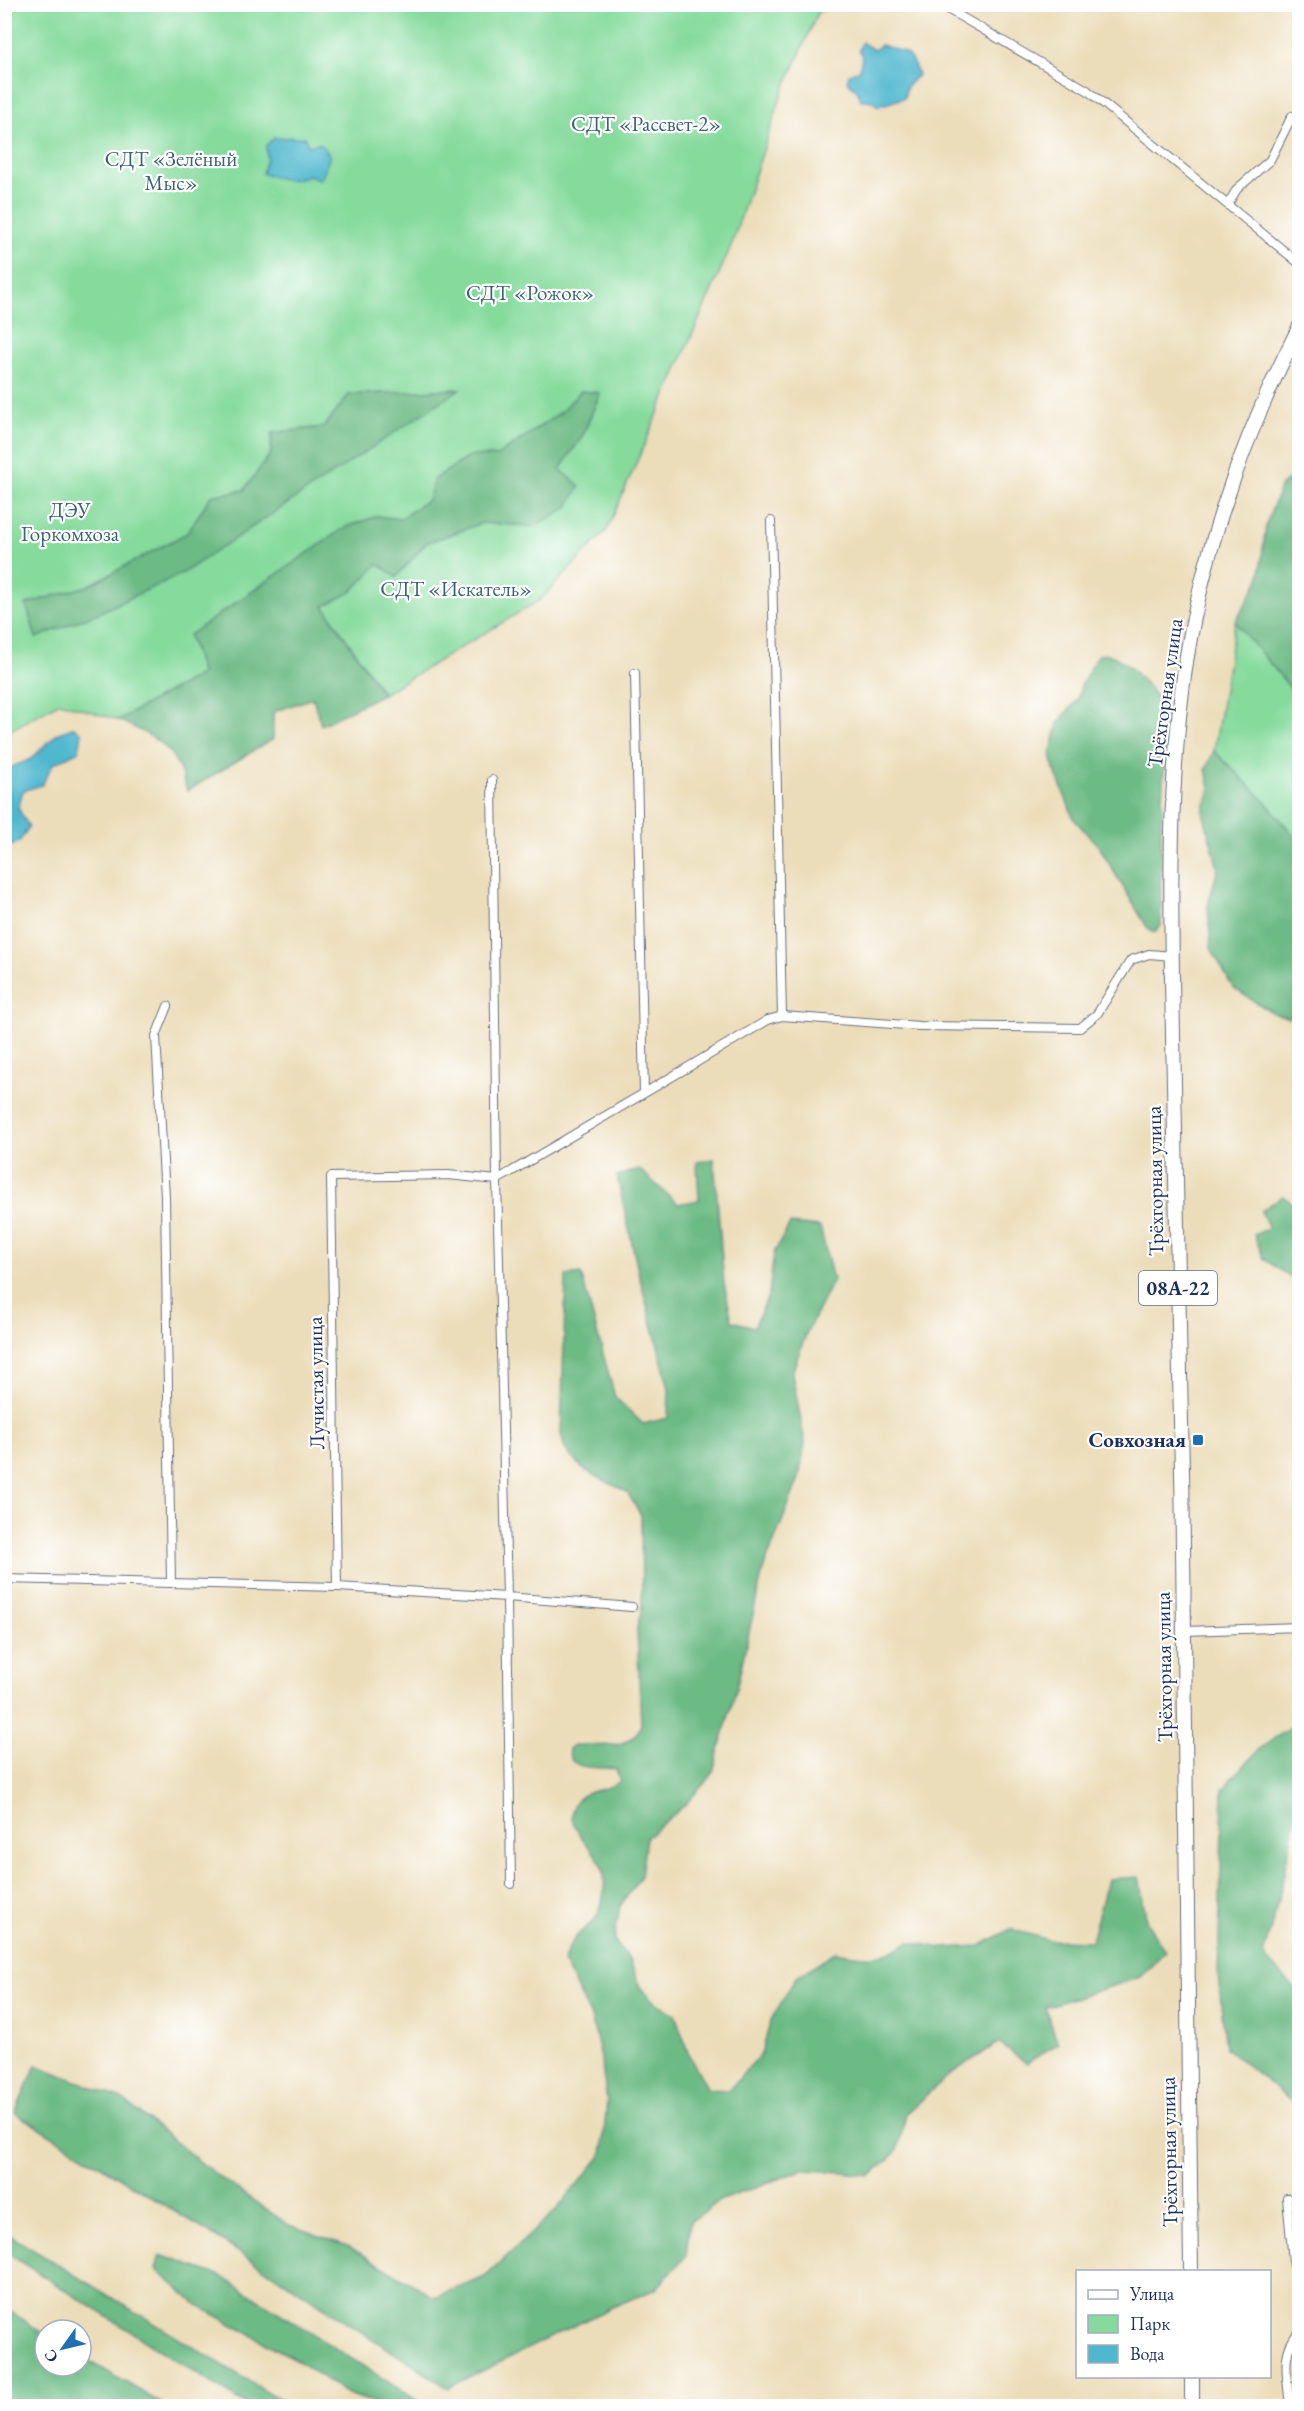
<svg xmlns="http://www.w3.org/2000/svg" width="1304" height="2411" font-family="'EB Garamond',serif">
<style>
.green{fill:#85da9c;stroke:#50847d;stroke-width:1.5;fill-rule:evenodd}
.forest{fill:#6cba84;stroke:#447471;stroke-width:1.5}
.water{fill:#4fb7ce;stroke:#357396;stroke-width:1.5}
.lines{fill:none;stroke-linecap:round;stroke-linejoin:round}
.street-casing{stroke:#646c7e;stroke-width:10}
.highway-casing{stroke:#646c7e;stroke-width:16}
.street{stroke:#fff;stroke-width:8}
.highway{stroke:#fff;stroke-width:14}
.poi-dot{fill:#1f6fb2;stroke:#fff;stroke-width:2}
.labels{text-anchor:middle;stroke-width:4.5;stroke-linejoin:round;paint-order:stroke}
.shield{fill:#fff;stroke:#5f6d8e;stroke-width:1.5}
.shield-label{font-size:20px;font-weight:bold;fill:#1b2f5e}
.park-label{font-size:21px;fill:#3b6271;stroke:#fff}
.street-label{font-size:21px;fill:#1b2f5e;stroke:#fff}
.poi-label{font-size:21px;font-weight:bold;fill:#1b2f5e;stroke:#fff;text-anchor:end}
</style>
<rect width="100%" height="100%" fill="#fff"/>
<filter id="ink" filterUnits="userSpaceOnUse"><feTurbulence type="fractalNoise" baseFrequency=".0167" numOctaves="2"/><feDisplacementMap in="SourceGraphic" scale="12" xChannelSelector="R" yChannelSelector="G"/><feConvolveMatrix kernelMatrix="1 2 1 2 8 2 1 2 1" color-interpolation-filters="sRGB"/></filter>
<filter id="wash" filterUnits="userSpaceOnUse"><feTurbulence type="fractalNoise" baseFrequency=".008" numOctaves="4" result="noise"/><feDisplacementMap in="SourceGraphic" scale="24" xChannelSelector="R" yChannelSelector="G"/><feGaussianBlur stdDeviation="1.35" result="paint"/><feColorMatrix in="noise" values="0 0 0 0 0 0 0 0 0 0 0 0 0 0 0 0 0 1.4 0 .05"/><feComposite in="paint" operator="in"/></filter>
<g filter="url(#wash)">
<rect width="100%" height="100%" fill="#ecddba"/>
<path class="green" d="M5 5H835L818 12 782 94 731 246 607 530 540 600 383 694 324 606 351 592 378 563 396 577 426 543 482 523 534 526 560 469 583 435 600 393 581 391 561 412 497 456H470L434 479 429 499 400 519 377 516 189 635 202 674 118 720 60 702 5 733ZM459 389 183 572 100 612 36 637 27 604 88 586 188 533 211 496 244 491 271 453 272 433 324 427 349 395Z
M1235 622 1299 698V842L1263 799 1214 751Z"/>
<path class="forest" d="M460 389 183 573 100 612 36 638 26 604 88 586 187 533 211 496 244 490 271 453 272 433 324 427 349 395Z
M581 391 600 393 583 435 560 469 580 486 567 508 534 526 482 523 426 543 396 577 378 564 351 592 324 606 383 694 321 725 313 698 273 712V739L187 791C175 745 158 739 118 720L202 674 189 635 344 528 377 516 400 519 429 499 434 479 470 456H497L561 412Z
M1299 472V698L1235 622 1259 580 1266 525 1281 485Z
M1107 654C1127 659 1163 699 1167 719 1170 739 1164 763 1163 784 1160 831 1161 879 1161 926L1154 932 1147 927 1100 848 1074 819 1053 766 1051 752 1058 723 1077 700 1082 683 1098 655Z
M1214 751 1263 799 1299 842V1021L1273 1013 1233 988 1211 948 1208 906 1218 868 1203 812 1210 788 1206 769Z
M714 1159 724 1284 732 1321 754 1327 769 1294 774 1253 790 1224 820 1227 833 1280 806 1334 792 1373 805 1443 799 1478 763 1570 736 1690 712 1775 685 1805 646 1838 641 1876 620 1906 614 1940 630 1961 640 1987 652 2000 675 2014 689 2055 708 2089 729 2090 761 2054 771 2020 796 1977 835 1952C867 1958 880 1960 909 1942L942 1948 980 1946 1010 1929 1049 1940 1091 1941 1108 1879 1139 1877 1147 1923 1165 1951 1141 1977 1045 2007 1058 2043 1027 2063 998 2043 949 2075 906 2113 898 2150 870 2176 845 2172 802 2170 721 2200 690 2222 686 2256 656 2289 610 2308 448 2388 208 2232 15 2113 36 2065 122 2099 219 2177 289 2225 350 2247 434 2297 485 2277 555 2211 602 2155 607 2100 600 2053 591 2017 563 1961C567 1953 570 1943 576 1937 581 1930 591 1925 596 1918 604 1905 606 1882 603 1868 598 1849 556 1824 578 1799 589 1788 608 1792 620 1781L616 1769C600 1766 567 1773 569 1749L574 1745C597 1744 631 1753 641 1725L637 1628 642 1608 641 1515 627 1492 584 1470 573 1459 565 1449 561 1434 566 1276 581 1274 615 1397 643 1424 668 1418 669 1388 639 1275 617 1176 639 1169 678 1204 699 1200 697 1162Z
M1283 1196 1299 1209V1283L1264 1259 1254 1235 1269 1228 1261 1211Z
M1299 1721V1799L1280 1894 1263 1955 1299 1993V2108L1226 2048 1218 1976 1223 1789 1258 1750Z
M4 2232 290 2406H248L5 2252Z
M160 2255 221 2276 420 2402 419 2406H384L347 2394 295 2359 197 2305 156 2269Z
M5 2307 45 2335V2366H81V2356L166 2406H5Z"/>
<path class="water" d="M862 42 874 50 881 45C905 53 909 49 918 75L907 86 904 98 879 106 868 100H861L856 89 847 81 849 74 859 70 862 57 859 50Z
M305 137 308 146 320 143 330 156 321 180 309 175C292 183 279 179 262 173L267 158 266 146 274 138Z
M74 727 82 733 79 751 53 764 42 785 23 791 18 808 29 827 19 842 5 849V770L31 759 57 734Z"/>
</g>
<g filter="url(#ink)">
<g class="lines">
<g class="street-casing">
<path id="street" d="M939 4 1087 90 1300 264
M1228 204 1237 189 1270 160 1292 116
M771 521 782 1016
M635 673 644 1093
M168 1006 156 1036 165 1197 171 1583
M4 1579 337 1587 507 1597 497 1180 492 780
M337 1587 331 1177 448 1175 497 1180 768 1020 782 1016 920 1026 1080 1028 1097 1014 1131 960 1149 954 1172 956
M1185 1631 1300 1627
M511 1884 507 1597 632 1607
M1287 2198 1293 2261 1300 2290
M1290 2406C1288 2379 1279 2352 1300 2331"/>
</g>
<g class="highway-casing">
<path id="highway" d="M1191 2272C1188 1988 1187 1705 1181 1422 1178 1293 1176 1165 1173 1036 1171 912 1167 785 1186 662 1204 545 1246 431 1300 326
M1192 2376V2406"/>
</g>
<use href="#street" class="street"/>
<use href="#highway" class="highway"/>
</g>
</g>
<rect class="poi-dot" x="1192" y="1434" width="12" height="12" rx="3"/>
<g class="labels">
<rect class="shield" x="1139" y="1271" width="78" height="34" rx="4.5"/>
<g class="shield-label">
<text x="1178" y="1295">08А-22</text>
</g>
<g class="park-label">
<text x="646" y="131">СДТ «Рассвет-2»</text>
<text x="171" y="166">СДТ «Зелёный<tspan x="171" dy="24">Мыс»</tspan></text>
<text x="530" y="300">СДТ «Рожок»</text>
<text x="70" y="517">ДЭУ<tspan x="70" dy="24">Горкомхоза</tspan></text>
<text x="456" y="596">СДТ «Искатель»</text>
</g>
<g class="street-label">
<text transform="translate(1165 693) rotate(-82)" y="7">Трёхгорная улица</text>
<text transform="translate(1155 1181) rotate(-91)" y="7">Трёхгорная улица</text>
<text transform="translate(316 1383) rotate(-91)" y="7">Лучистая улица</text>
<text transform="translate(1164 1667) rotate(-91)" y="7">Трёхгорная улица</text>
<text transform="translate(1169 2152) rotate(-91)" y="7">Трёхгорная улица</text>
</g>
<g class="poi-label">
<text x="1186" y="1447">Совхозная</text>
</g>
</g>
<rect width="1304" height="2411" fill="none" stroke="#fff" stroke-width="24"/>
<rect x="1076" y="2270" width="195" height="108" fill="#ffffff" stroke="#a4acbf" stroke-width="1.5"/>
<rect x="1088" y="2290" width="30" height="9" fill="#ffffff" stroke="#a4acbf" stroke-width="1.5"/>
<text x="1130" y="2300" font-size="18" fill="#1b2f5e">Улица</text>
<rect x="1088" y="2315" width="30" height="18" fill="#85da9c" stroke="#a4acbf" stroke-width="1.5"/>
<text x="1130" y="2330" font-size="18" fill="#1b2f5e">Парк</text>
<rect x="1088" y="2345" width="30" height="18" fill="#4fb7ce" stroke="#a4acbf" stroke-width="1.5"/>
<text x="1130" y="2360" font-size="18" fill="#1b2f5e">Вода</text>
<g transform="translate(63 2348) rotate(236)"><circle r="28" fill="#ffffff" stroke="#a4acbf" stroke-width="1.5"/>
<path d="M0-4.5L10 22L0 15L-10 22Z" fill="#1f6fb2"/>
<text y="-9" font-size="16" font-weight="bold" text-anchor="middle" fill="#1b2f5e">С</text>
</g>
</svg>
